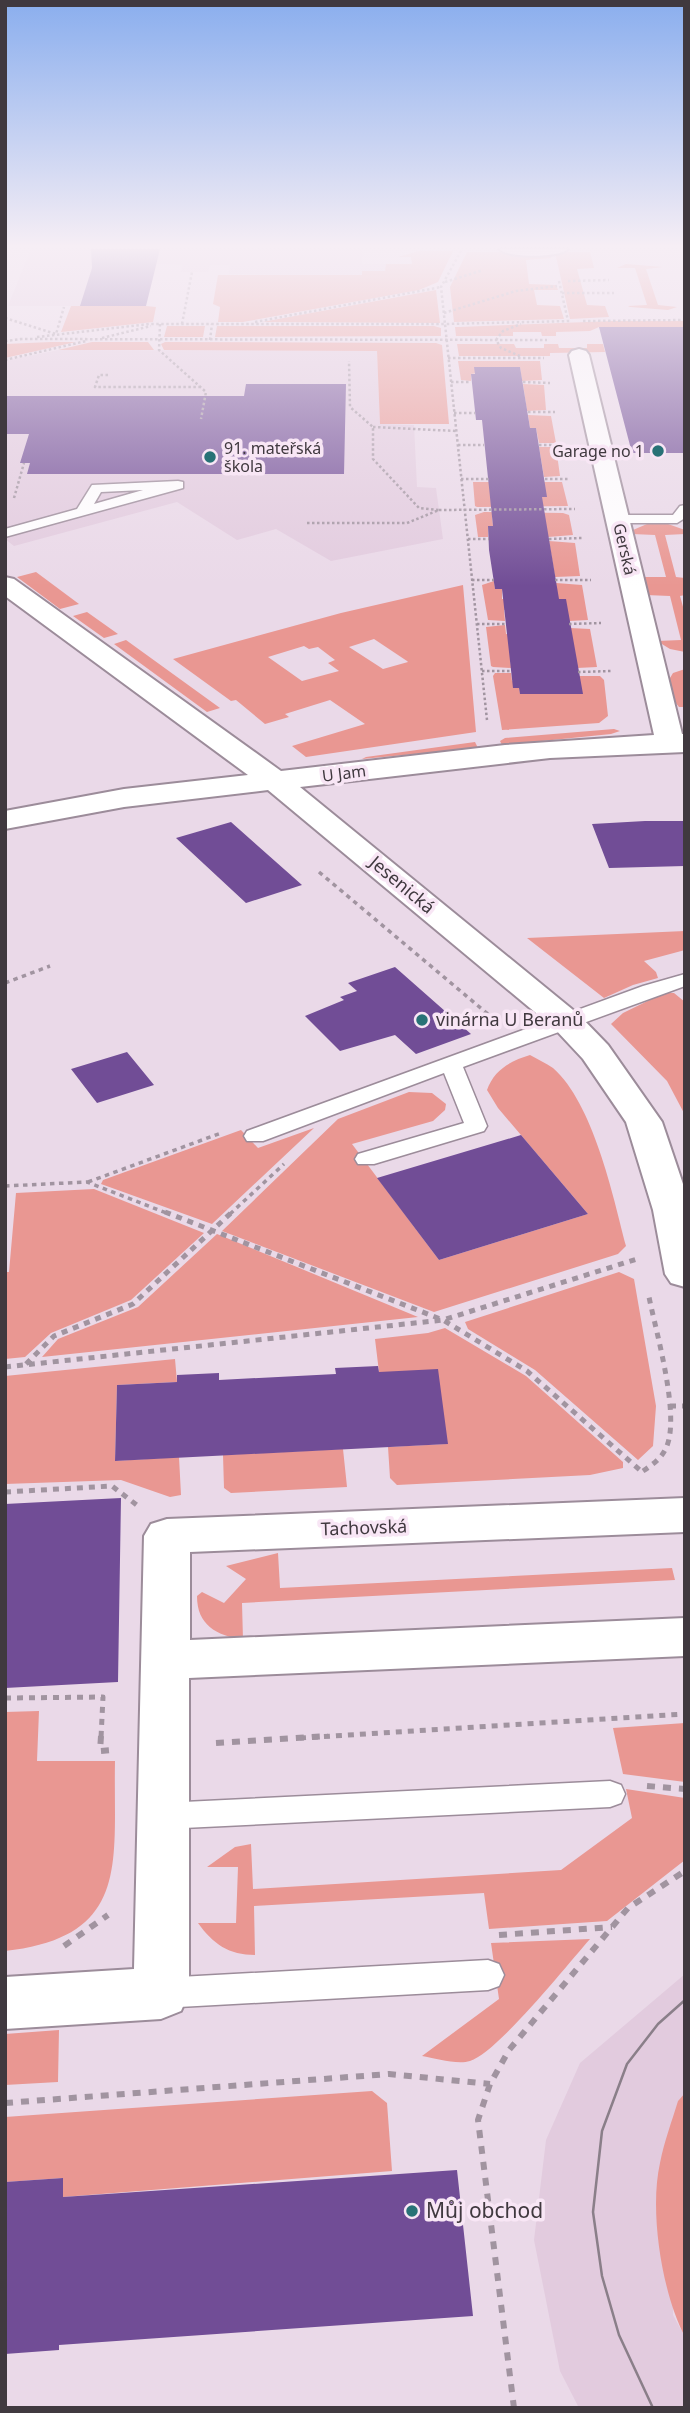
<svg xmlns="http://www.w3.org/2000/svg" width="690" height="2413" font-family="'Noto Sans',sans-serif">
<style>
.built{fill:#e2cbde}
.green{fill:#e99792;fill-rule:evenodd}
.building{fill:#714d96}
.lines{fill:none;stroke-linecap:round;stroke-linejoin:round}
.service-casing{stroke:#9c8c9a;stroke-width:3}
.minor-casing{stroke:#9c8c9a;stroke-width:4}
.path-far3{stroke:#a194a0;stroke-width:2.5;stroke-dasharray:2.5 2.5;stroke-linecap:butt}
.path-far2{stroke:#a194a0;stroke-width:3.5;stroke-dasharray:4.5 4.5;stroke-linecap:butt}
.path-far1{stroke:#a194a0;stroke-width:5;stroke-dasharray:6 6;stroke-linecap:butt}
.path{stroke:#a194a0;stroke-width:6;stroke-dasharray:8 8;stroke-linecap:butt}
.service{fill:#fff;fill-rule:evenodd}
.minor{fill:#fff;fill-rule:evenodd}
.tram{stroke:#8a7f89;stroke-width:2.5}
.poi-dot{fill:#287276;stroke:#f8e6f5;stroke-width:2.5}
.labels{text-anchor:middle;stroke-width:7;stroke-linejoin:round;paint-order:stroke}
.far-poi-label{font-size:16px;fill:#40393f;stroke:#f8e6f5;text-anchor:start}
.far-street-label{font-size:16px;fill:#40393f;stroke:#f8e6f5}
.street-label{font-size:18px;fill:#40393f;stroke:#f8e6f5}
.poi-label{font-size:18px;fill:#40393f;stroke:#f8e6f5;text-anchor:start}
.near-poi-label{font-size:21px;fill:#40393f;stroke:#f8e6f5;text-anchor:start}
</style>
<rect width="100%" height="100%" fill="#ead9e8"/>
<path class="built" d="M31 249H362V264H386L385 271H363V275L229 274 230 265H210L208 272H181L182 265 157 264 146 306H8Z
M58 350 377 351 380 424 414 425 417 487 436 488 443 539 331 561 276 529 237 540 177 502 14 546 5 539V361Z
M685 1974V2093L678 2101 673 2315 685 2337V2408H579L560 2371 534 2240 546 2140 580 2063Z"/>
<path class="green" d="M453 251 438 282 419 290 243 322H218L220 307 213 304 218 275H362V271H385L386 264H412L411 257H398L419 251Z
M467 252H550L551 258 526 260 529 284 556 285 558 290H534L537 305 560 306 564 319 454 322 450 287Z
M555 252H590L594 268 577 269 587 305 605 306 609 317 570 319Z
M626 264 663 267 646 269 658 305 677 307 668 310 630 307 628 306 647 305 635 268H617Z
M436 290 440 323 262 322Z
M71 306H146L156 307 153 322 61 332Z
M613 321H684L685 327H599L590 331 556 332V336H542L541 332H513V336H456L455 327H458Z
M167 326H205L203 337H164Z
M217 326H434L441 328V336L215 337Z
M51 342H76L5 358V344Z
M92 342H148L154 350H58Z
M165 342 436 343 442 345 449 424H380L377 351 164 350 161 344Z
M457 344H514L516 348H544V344H558L559 348H587V344H603L605 352 550 353V356H459Z
M458 361H540L542 380 522 381 520 367 471 374V381L461 380Z
M523 384 544 385 546 410 527 411Z
M528 415 551 416 556 443H539L536 428H530Z
M539 447H556L560 476 544 477Z
M473 482H562L568 506 477 507 475 506Z
M484 512 563 513 569 515 573 535 548 537 492 517 493 526 488 527V537H478L475 515Z
M647 524H668L685 530V534L665 535 676 577 685 578V595L680 596 685 614V652L670 649 657 641 681 640 670 596 646 595 640 577H666L655 535 632 534 633 530Z
M549 541 575 543 580 576 555 577Z
M36 572 79 604 60 609 17 577Z
M494 581 495 589H502V599H509V609L504 610 505 621 488 620 482 585Z
M556 583 582 585 588 620 569 621 558 599Z
M463 585 476 732 306 757 292 746 365 724 330 700 285 714 289 717 265 724 236 700 231 701 173 659 341 613ZM374 639 407 661 408 662 383 669 349 647ZM304 646 309 649 318 647 335 660 328 663 339 671 302 681 268 657Z
M87 612 118 634 104 638 73 616Z
M505 625 506 634 514 635 510 656 511 668 493 667 491 666 486 627Z
M570 628 590 629 597 667 577 668Z
M126 640 220 708 207 712 114 644Z
M685 669V707H679L670 696 667 683 673 673Z
M495 673H511L512 681 519 683 520 694H581L578 676H600L604 680 608 716 599 723 502 730 493 676Z
M614 729 620 731 611 734 502 745 500 741 505 738Z
M475 742 478 748 362 759 366 757Z
M685 931V950L644 961 656 972 658 978 633 985 604 998 527 938Z
M664 993H674L685 1002V1115L667 1081 611 1024 623 1013Z
M530 1055C537 1059 546 1063 553 1068 593 1103 613 1195 626 1246L618 1254 434 1312 222 1231 338 1119 409 1092 432 1093 446 1104 445 1110 433 1121 352 1144 439 1260 588 1214 498 1108 487 1090C494 1070 510 1061 530 1055Z
M314 1128 212 1224 101 1184 103 1180 241 1130 258 1148Z
M94 1189 204 1233 131 1300 51 1333 25 1357 5 1359V1272H9L16 1193Z
M217 1234 418 1317 42 1357 58 1339 138 1307Z
M619 1272 634 1279 656 1406 653 1446 638 1460 535 1370 468 1329 465 1322Z
M445 1328 526 1376 623 1462V1468L590 1475 397 1485 390 1478 388 1447 446 1444 379 1372 375 1339 428 1333Z
M175 1359 177 1382 117 1385 115 1461 179 1457 181 1495 170 1497 121 1480 5 1484V1376Z
M343 1449 347 1487 231 1493 224 1488 223 1455Z
M278 1553 280 1588 672 1568 675 1580 242 1603 243 1640C216 1635 197 1625 197 1596L202 1592 224 1603 246 1579 226 1566Z
M39 1711 37 1761H115C113 1861 132 1937 5 1951V1712Z
M685 1723V1782L623 1774 613 1728Z
M626 1789 685 1798V1860L607 1921 489 1929 484 1893 254 1906 255 1955C229 1955 213 1944 198 1923H236L238 1867H207L235 1847 251 1844 253 1889 561 1870 632 1818Z
M590 1939C567 1965 498 2052 470 2061 457 2065 435 2058 422 2056L499 1999 491 1943Z
M59 2030 58 2082 5 2085V2034Z
M372 2091 387 2103 392 2171 63 2197V2178L5 2182V2117Z
M685 2093V2337C662 2293 649 2212 660 2163 664 2142 672 2121 678 2101Z"/>
<path class="building" d="M91 249H160L146 306H80L92 268Z
M599 327H685V453H632Z
M474 367H520L530 428H536L547 497H542L559 599H566L583 694H520L519 688H513L502 589H495L489 550 488 526H493L482 420H476L471 374H475Z
M246 384H346L344 474H27L30 463H20L29 434H5V396H244Z
M645 821H685V866L609 868 592 824Z
M231 822 302 885 246 903 176 838Z
M395 967 471 1034 416 1054 395 1035 340 1051 305 1016 344 1000 340 997 357 991 348 983Z
M127 1052 154 1085 97 1103 71 1069Z
M521 1135 588 1214 439 1260 377 1178Z
M378 1366 379 1372 438 1369 448 1444 115 1461 117 1385 177 1382V1375L219 1373V1380L336 1374 335 1368Z
M121 1498 118 1682 5 1688V1504Z
M457 2170 473 2316 59 2345V2350L5 2354V2182L63 2178V2197Z"/>
<g class="lines">
<g class="service-casing">
<path id="service" d="M178 481 183 482V488L5 537V529L77 509 92 485ZM143 490 94 504 101 492Z
M685 505V518L677 523H618L611 519 618 515H673L680 506Z
M685 974V986L463 1067 487 1126 484 1131 374 1164H358L355 1159 358 1154 464 1123 444 1073 263 1141H247L244 1136 247 1131 643 986Z
M610 1781 621 1785 625 1794 621 1803 610 1807 163 1829 152 1825 148 1816 152 1807 163 1803Z
M488 1960 499 1964 504 1975 499 1986 488 1990 161 2008 149 2004 145 1993 149 1982 161 1978Z"/>
</g>
<g class="minor-casing">
<path id="minor" d="M499 249H568C560 258 507 258 499 249Z
M579 349 586 351 589 355 682 734H685V752L550 758 300 787 578 1014 608 1045 662 1122 685 1190V1287L671 1283 665 1274 653 1210 626 1122 583 1059 554 1028 268 790 124 807 5 829V811L124 789 248 775 5 596V577L14 579 281 771 505 745 654 735 569 355 572 351Z
M685 1498V1532L190 1552V1640L685 1618V1656L189 1678V1993L181 2011 161 2019 5 2029V1977L134 1969 144 1536 151 1524 167 1519Z"/>
</g>
<path class="path-far3" d="M559 281 568 321
M568 281 609 280
M445 282 483 270
M562 293H614
M444 313 516 291 557 286
M5 318 56 334 64 307
M583 321 685 320
M255 322 441 287
M160 324 159 350 206 392 201 419
M182 324 192 272
M37 337 149 324H445L441 287 462 249
M102 338 151 326
M20 339 547 340
M210 340 212 324
M5 341 22 339
M520 356 501 348 496 340 503 331 521 324
M448 358H544
M5 360 86 341
M108 375H99L95 387H201
M451 382H471
M523 382 550 383
M528 412H555
M454 413H475
M373 427 456 431
M458 445H484
M539 445H562
M461 479H489
M545 479H568
M14 498 24 463
M439 510 575 509
M307 523H407L439 510 419 508 373 459V427L350 407 349 361
M468 539H489
M549 539 582 538
M472 580H494
M555 580H591
M477 624H505
M569 624 601 623
M482 671H511
M578 672 612 671
M487 720 445 324 571 321"/>
<path class="path-far2" d="M319 872 489 1015
M5 983 50 966
M88 1182 221 1133
M5 1186 87 1182 169 1214
M230 1214 284 1164"/>
<path class="path-far1" d="M165 1212 443 1320 527 1371 641 1471
M26 1364 54 1336 133 1304 232 1212
M5 1367 443 1320 637 1259
M670 1406H685
M643 1471C652 1465 661 1459 666 1448 681 1417 656 1332 649 1297
M5 1492 112 1486 138 1506
M5 1698 103 1697 101 1738
M300 1738 685 1714"/>
<path class="path" d="M101 1736 100 1751 112 1750
M216 1743 328 1736
M647 1786 685 1789
M499 1935 612 1927
M64 1946 108 1915
M5 2103 389 2074 490 2084
M514 2408 478 2120 490 2084 509 2050 628 1908 685 1871"/>
<use href="#service" class="service"/>
<use href="#minor" class="minor"/>
<path class="tram" d="M653 2408 619 2335 602 2276 593 2212 602 2131 627 2064 658 2024 685 2000"/>
</g>
<linearGradient id="sky" x2="0" y2="1"><stop stop-color="#8aaeee"/><stop offset="0.42" stop-color="#f6eef5"/><stop offset="1" stop-color="#f6eef5" stop-opacity="0"/></linearGradient>
<rect width="690" height="586" fill="url(#sky)"/>
<g class="poi-dot">
<circle cx="658" cy="451" r="7"/>
<circle cx="210" cy="457" r="7"/>
<circle cx="422" cy="1020" r="7"/>
<circle cx="412" cy="2211" r="7"/>
</g>
<g class="labels">
<g class="far-poi-label">
<text x="224" y="454">91. mateřská<tspan x="224" dy="18">škola</tspan></text>
<text x="644" y="457" text-anchor="end">Garage no 1</text>
</g>
<g class="far-street-label">
<text transform="translate(625 549) rotate(77)" y="6">Gerská</text>
<text transform="translate(344 773) rotate(-7)" y="6">U Jam</text>
</g>
<g class="street-label">
<text transform="translate(402 885) rotate(40)" y="6">Jesenická</text>
<text transform="translate(364 1528) rotate(-2)" y="6">Tachovská</text>
</g>
<g class="poi-label">
<text x="436" y="1026">vinárna U Beranů</text>
</g>
<g class="near-poi-label">
<text x="426" y="2218">Můj obchod</text>
</g>
</g>
<rect width="690" height="2413" fill="none" stroke="#40393f" stroke-width="14"/>
</svg>
